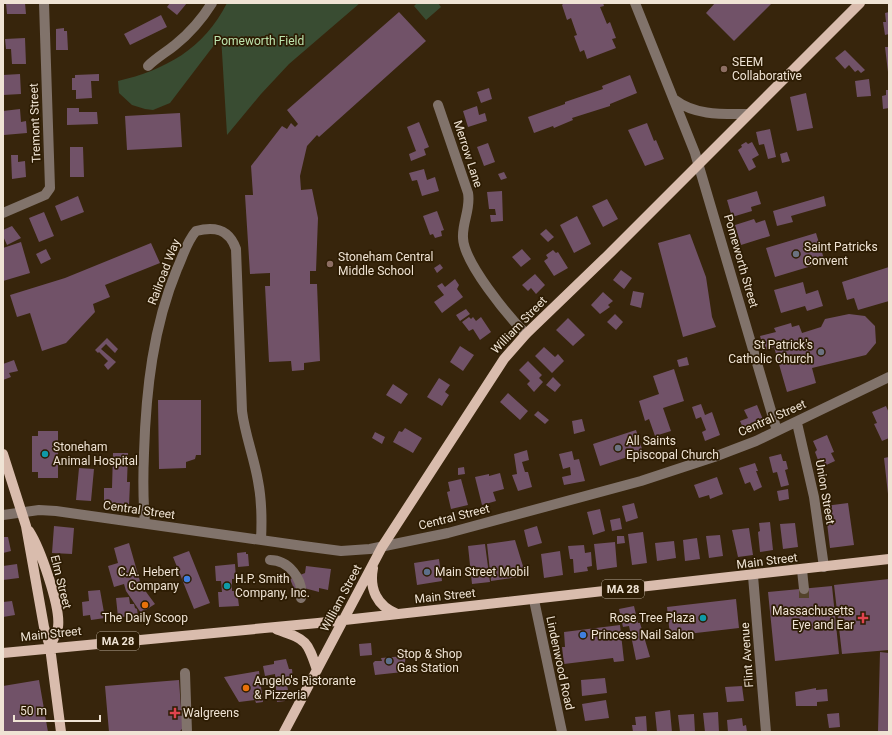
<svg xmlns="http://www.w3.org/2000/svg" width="892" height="735" font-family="Roboto,sans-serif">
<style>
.green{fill:#394c32}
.building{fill:#715268}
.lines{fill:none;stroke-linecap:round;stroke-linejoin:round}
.minor-tunnel{stroke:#53422a;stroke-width:10;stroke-dasharray:10 5;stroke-linecap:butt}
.minor{stroke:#81736b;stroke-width:10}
.major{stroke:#d9bcad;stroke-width:10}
.education-dot{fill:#8d6e63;stroke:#2d1c03;stroke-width:1.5}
.worship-dot{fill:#6b7280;stroke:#2d1c03;stroke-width:1.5}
.culture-dot{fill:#0f9aa8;stroke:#2d1c03;stroke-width:1.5}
.service-dot{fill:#5c6f8a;stroke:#2d1c03;stroke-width:1.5}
.shop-dot{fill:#3f7fe0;stroke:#2d1c03;stroke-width:1.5}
.food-dot{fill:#e8710a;stroke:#2d1c03;stroke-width:1.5}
.health-dot{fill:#e0444e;stroke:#2d1c03;stroke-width:1.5}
.labels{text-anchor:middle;stroke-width:3.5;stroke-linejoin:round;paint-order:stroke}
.shield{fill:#2d1c03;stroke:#b5a795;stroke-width:1}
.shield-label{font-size:11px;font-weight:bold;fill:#efe3d4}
.park-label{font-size:12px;fill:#bde4ae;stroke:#2d1c03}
.poi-label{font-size:12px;fill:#efe3d4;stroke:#2d1c03;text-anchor:start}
.street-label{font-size:12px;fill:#efe3d4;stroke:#2d1c03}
</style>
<rect width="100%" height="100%" fill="#37250c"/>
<path class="green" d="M227 3H360L289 64 261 94 227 135 221 36 170 103 153 110 145 109 132 105 119 93 118 81C165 70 204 49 227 3Z
M417 3H438L441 7 426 20 414 6Z"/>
<path class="building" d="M6 3H25L26 14H7Z
M170 3H187L177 15 167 7Z
M564 3H603L604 6 600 7 607 24 610 22 616 38 612 39 616 48 587 59 584 50 580 52 574 36 577 35 571 18 567 20 562 5Z
M715 3H772L734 41 706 13Z
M399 12 426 41 319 137 317 135 307 146 300 176 301 190 312 189 318 218 316 271H310V284H317L320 361 304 363V370L292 371 291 361 269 362 265 286H270V273L250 274 245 195H253L251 166 282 126 287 129 291 123 295 127 298 124 287 110Z
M889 12V34L885 35 883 22H886L885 13Z
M161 15 167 27 130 45 124 34Z
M64 28V31H67L68 50H56V29Z
M25 38 26 64H12L11 49H6L5 39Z
M885 47H889V72H888Z
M845 50 865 70 861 73 858 70 855 72 849 65 845 69 835 58Z
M20 74 21 94 3 95V75Z
M99 74V81H91L92 98 76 99V90H72V78H75V75Z
M630 75 637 93 610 104V106L572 118 573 120 554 128 553 126 534 133 528 117 565 104V102L603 89 602 86Z
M869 79 871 96 857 97 855 81Z
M489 88 492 99 481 103 477 92Z
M886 90H889V108L883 109 882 96 886 95Z
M806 93 813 128 797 131 790 97Z
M477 106 479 115 485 113 487 121 468 127 463 111Z
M67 108H79V112H97L98 124 67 125Z
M20 109 21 122 26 121 27 133 4 135 3 111Z
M180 113 182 147 127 150 125 116Z
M419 122 429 147 424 149 426 155 411 161 409 154 416 151 407 127Z
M647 123 654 141 656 140 664 159 645 166 628 130Z
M770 129 776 157 768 159 764 144 759 145 756 132Z
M746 142 748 144 752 142 759 155 752 159 756 167 749 171 738 150 742 147 741 145Z
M488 143 495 162 484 166 477 147Z
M70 147H83L84 177H70Z
M787 152 790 161 782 163 780 154Z
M11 155H18V162L25 161 26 177 12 179Z
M424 169 427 180 435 177 439 191 422 196 417 180 412 181 409 173Z
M504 172 507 178 501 180 498 174Z
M502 191 503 221 491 222 490 215H496L495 209H489L487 192Z
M757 191 761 204 751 207 752 211 732 217 727 200Z
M78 196 84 212 61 221 55 206Z
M824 196 826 206 791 216 793 222 777 226 773 211Z
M607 199 618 219 603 227 592 206Z
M437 211 444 230 441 231 442 236 435 238 433 234 430 235 423 216Z
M44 212 54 236 39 242 29 218Z
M577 216 591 244 574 253 560 225Z
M754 219 756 223 765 220 770 236 741 245 735 225Z
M12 226 21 238 7 245 3 236V230Z
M546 229 554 237 548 242 540 234Z
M816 233 825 262 775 277 766 248Z
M690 234 706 277 712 317 716 327 683 337 658 243Z
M21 242 30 273 3 281V248Z
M151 243 160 263 105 285 110 297 93 304 95 312 66 343 42 351 30 313 17 317 10 295 65 278Z
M46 249 51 259 41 264 36 254Z
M522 249 531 259 521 267 512 257Z
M553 250 556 253 558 252 568 268 554 276 544 261 548 258 546 255Z
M440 264 443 268 437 273 434 268Z
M889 267V301L858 310 854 298 847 300 842 282Z
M621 270 632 278 624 289 613 280Z
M535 274 545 285 536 294 531 288 528 291 522 285Z
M455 279 459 285 457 289 463 297 442 313 434 302 444 295 437 286 442 283 445 287Z
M803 282 806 294 818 290 823 306 807 311 805 306 781 313 774 290Z
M633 291 644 293 641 308 630 305Z
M603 292 613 301 608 305 610 307 600 314 591 305Z
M466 309 470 314 460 321 456 315Z
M615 314 623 322 616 330 607 322Z
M849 314 865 316 875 326 876 343 866 355 812 368 816 383 787 392 774 347 764 350 760 336 776 332 774 328 791 323 792 327 799 325 802 333 821 327 825 319Z
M469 317 471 319 473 317 476 321 481 317 491 332 480 340 473 329 469 331 462 322Z
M568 318 585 335 573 346 556 330Z
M107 338 118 349 115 353 106 344 101 349 116 362 108 370 104 365 108 361 99 352 98 353 95 350Z
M460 346 474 355 463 371 450 362Z
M544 347 555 357 558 354 564 361 552 373 535 356Z
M687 357 689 365 679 367 677 360Z
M14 360 18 371 9 373 11 377 3 380V364Z
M528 361 542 375 539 378 543 382 534 392 527 384 530 381 519 370Z
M674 369 684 401 663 408 671 431 655 436 649 419 645 421 639 401 659 394 653 376Z
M553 377 561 385 555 392 546 385Z
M439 378 450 385 445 392 449 395 442 406 427 397Z
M393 384 408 394 401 404 386 395Z
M508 393 528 411 520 420 500 402Z
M158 400H201V455H196L195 459 186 462V468L159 469Z
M701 404 705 415 712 412 720 435 705 441 702 432 706 430 701 417 696 419 692 407Z
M757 405 764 422 744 430 740 421 748 418 744 410Z
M886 406 889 413V438L882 441 874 424 877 423 872 412Z
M538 411 549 420 545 424 534 415Z
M582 419 585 431 574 434 572 421Z
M405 428 422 438 413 453 393 442 399 431 402 432Z
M636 430 643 452 600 466 593 444Z
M38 431H58V478H38V472H32V436H38Z
M375 432 385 437 382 444 372 438Z
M827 435 834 452 831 453 835 461 824 466 821 458 818 460 815 452 817 450 813 441Z
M527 450 529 460 522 462 525 472H528L532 487 518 491 512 475 517 474 514 454Z
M572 451 574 460 579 459 585 481 564 485 562 477 571 475 570 467 563 469 559 454Z
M113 453H128L127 482H130L129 506 104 504V488H112Z
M781 454 783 461H786L788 469 785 470 789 485 781 487 777 472 773 473 769 457Z
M889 457V494H888L884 458Z
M755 463 758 471H756L762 487 754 491 750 482 745 484 739 468Z
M464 467 465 474 458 475V468Z
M79 468 94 469 91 501 76 500Z
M500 473 504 489 493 492 496 501 482 505 475 477 489 474V476Z
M717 477 723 494 710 499 709 495 699 498 694 485Z
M461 479 468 505 451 509 447 492 450 491 448 482Z
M788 489 789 499 779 501 777 491Z
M634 503 638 518 626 522 622 506Z
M848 503 854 545 830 548 825 506Z
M600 509 605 531 593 535 587 512Z
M620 518 622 529 612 531 610 520Z
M770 522 773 550 760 552 758 532 760 531 759 523Z
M795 523 798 547 783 549 780 524Z
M54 526 74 528 72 554 52 553Z
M537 526 542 543 528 547 524 530Z
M749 528 753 555 738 557 732 530Z
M643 532 647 563 632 565 628 534Z
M720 535 723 556 709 558 706 536Z
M617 536H624L625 543 617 544Z
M3 537H8L11 551 3 553Z
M697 538 700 559 685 561 683 540Z
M515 540 526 576 491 581 487 544Z
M674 541 676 558 657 561 655 543Z
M615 542 617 567 597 570 594 544Z
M129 543 141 585 155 604 141 613 126 591 124 584 114 587 108 566 118 563 114 548Z
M485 544 490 582 472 584 468 546Z
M584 545 585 553 591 552 592 566 587 567 588 571 574 573 573 559H570L568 546Z
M189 551 210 603 194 609 173 557Z
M560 551 563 575 544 578 541 554Z
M246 552V554H248L249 566 238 567 237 553Z
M439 559 442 581 417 585 414 563Z
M17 564 19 578 3 580V566Z
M235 564 236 579H232V591H237L239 606 219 607 218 592H222L221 581H216L215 566Z
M306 566 331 569 328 590 319 588V592L304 588 295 591 290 579 305 573Z
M889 579V650L842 654 834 585Z
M832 586 839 654 775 661 768 592Z
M100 590 105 618 91 620 90 615 83 616 82 602 89 601 88 591Z
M129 597 130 604H134L135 608 137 609 138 616 118 617 116 598Z
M736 599 739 628 670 636 667 607Z
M12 601 15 615 3 617V602Z
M634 606 638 623H640L650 657 636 660 629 626 623 627 619 609Z
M620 625 624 661 614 662 613 658 564 664 562 647H565L564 632Z
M371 643 372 655 360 656 359 644Z
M880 652 889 653V732H878Z
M406 656 403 672 375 675 373 663 375 661H382L381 658Z
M286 659 289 669H292L293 679 286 680 288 690H284L285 701 277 702 275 674 265 676 263 666 274 664V661Z
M259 671 263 702 256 703 255 700 239 702 224 677Z
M605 678 607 693 582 696 581 680Z
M39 680 48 732H3V686Z
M179 680 181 709 189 708 182 729 179 732H109L105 686Z
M742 686 744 701 727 702 725 687Z
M816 688V690L827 689 828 701 817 702V706H796L795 692Z
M606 700 609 718 585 721 582 704Z
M670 710 672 732H657L655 712Z
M718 712 719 732H705L703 713Z
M839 713 840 727 829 728 827 714Z
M694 714 695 732H680L678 715Z
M646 716 647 732H633L632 725H636L635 717Z
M742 718 743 726 746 725 747 732H728L727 720Z"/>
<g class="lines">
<path class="minor-tunnel" d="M804 589V598"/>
<path class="minor" d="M635 3 695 153 777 431
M148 66C156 58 165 53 175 45 190 33 202 19 212 3
M675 100C696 116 724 114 748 114
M438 105 468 193C471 209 462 222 463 238 464 263 508 316 526 334
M3 213 45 195 50 188 44 3
M797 423 814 497 824 567
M3 515 39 510 56 511 303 546 341 551 370 549 448 533 641 481 714 457 756 441 889 377
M145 523C143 500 143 477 144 453 146 390 153 327 177 269 183 256 187 241 196 231 215 226 229 229 236 249L242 411C245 435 254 457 258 481 262 501 262 520 261 540
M270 560C288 560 304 579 301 598
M802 570 804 589
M753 576 766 732
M534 600 562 732
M185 673 187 732"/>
<path class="major" d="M3 454 26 526 44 627 50 647 61 732
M29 531C40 548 61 607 58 627 57 633 52 641 50 647
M373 568C369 589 377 606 397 614
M276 629C306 640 307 639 317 670
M3 653 318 623 889 559
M284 732 382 547 504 359 526 334 606 257 860 3"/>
</g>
<g class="education-dot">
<circle cx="724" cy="69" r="4"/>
<circle cx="330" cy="264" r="4"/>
</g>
<g class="worship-dot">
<circle cx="796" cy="254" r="4"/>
<circle cx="821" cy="352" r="4"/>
<circle cx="618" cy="448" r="4"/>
</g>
<g class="culture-dot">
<circle cx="45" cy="454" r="4"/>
<circle cx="227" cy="586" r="4"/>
<circle cx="703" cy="618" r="4"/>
</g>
<g class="service-dot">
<circle cx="427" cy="572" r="4"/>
<circle cx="389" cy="661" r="4"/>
</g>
<g class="shop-dot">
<circle cx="187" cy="579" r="4"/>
<circle cx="583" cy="635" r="4"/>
</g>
<g class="food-dot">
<circle cx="145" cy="605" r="4"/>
<circle cx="246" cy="688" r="4"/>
</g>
<g class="health-dot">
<path d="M861 612h4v4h4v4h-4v4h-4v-4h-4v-4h4z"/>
<path d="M173 707h4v4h4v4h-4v4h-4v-4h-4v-4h4z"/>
</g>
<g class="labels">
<g class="shield">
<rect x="602" y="580" width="42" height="18" rx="3"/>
<rect x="97" y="632" width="42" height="18" rx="3"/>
</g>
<g class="shield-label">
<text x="623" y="593">MA 28</text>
<text x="118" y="645">MA 28</text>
</g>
<g class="park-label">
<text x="259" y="45">Pomeworth Field</text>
</g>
<g class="poi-label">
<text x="732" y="66">SEEM<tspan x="732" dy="14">Collaborative</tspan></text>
<text x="804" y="251">Saint Patricks<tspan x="804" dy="14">Convent</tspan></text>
<text x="338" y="261">Stoneham Central<tspan x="338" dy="14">Middle School</tspan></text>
<text x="813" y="349" text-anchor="end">St Patrick's<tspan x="813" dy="14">Catholic Church</tspan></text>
<text x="626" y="445">All Saints<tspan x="626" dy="14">Episcopal Church</tspan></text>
<text x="53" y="451">Stoneham<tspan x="53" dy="14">Animal Hospital</tspan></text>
<text x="179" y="576" text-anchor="end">C.A. Hebert<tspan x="179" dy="14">Company</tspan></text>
<text x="435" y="576">Main Street Mobil</text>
<text x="235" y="583">H.P. Smith<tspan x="235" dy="14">Company, Inc.</tspan></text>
<text x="854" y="615" text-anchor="end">Massachusetts<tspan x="854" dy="14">Eye and Ear</tspan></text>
<text x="145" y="622" text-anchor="middle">The Daily Scoop</text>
<text x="695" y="622" text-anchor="end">Rose Tree Plaza</text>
<text x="591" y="639">Princess Nail Salon</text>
<text x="397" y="658">Stop &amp; Shop<tspan x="397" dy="14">Gas Station</tspan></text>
<text x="254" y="685">Angelo's Ristorante<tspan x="254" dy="14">&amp; Pizzeria</tspan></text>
<text x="183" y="717">Walgreens</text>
</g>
<g class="street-label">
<text transform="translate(35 123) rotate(-92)" y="4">Tremont Street</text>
<text transform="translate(468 154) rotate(72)" y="4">Merrow Lane</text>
<text transform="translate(741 261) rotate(74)" y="4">Pomeworth Street</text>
<text transform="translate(164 272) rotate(-69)" y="4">Railroad Way</text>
<text transform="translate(519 325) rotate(-46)" y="4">William Street</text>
<text transform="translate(772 418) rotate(-24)" y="4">Central Street</text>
<text transform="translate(825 492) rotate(80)" y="4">Union Street</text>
<text transform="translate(139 510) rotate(8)" y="4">Central Street</text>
<text transform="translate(454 517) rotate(-14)" y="4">Central Street</text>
<text transform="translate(767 561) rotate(-7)" y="4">Main Street</text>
<text transform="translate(61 582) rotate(76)" y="4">Elm Street</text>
<text transform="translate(445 596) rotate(-6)" y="4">Main Street</text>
<text transform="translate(341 598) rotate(-62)" y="4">William Street</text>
<text transform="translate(51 634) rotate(-6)" y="4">Main Street</text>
<text transform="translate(747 655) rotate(-94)" y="4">Flint Avenue</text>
<text transform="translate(560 663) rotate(78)" y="4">Lindenwood Road</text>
</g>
</g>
<rect width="892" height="735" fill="none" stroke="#efe3d4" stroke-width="8"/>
<path d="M14 715v6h86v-6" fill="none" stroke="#efe3d4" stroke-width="2"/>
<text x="20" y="715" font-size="12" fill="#efe3d4" stroke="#2d1c03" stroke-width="3" paint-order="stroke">50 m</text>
</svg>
